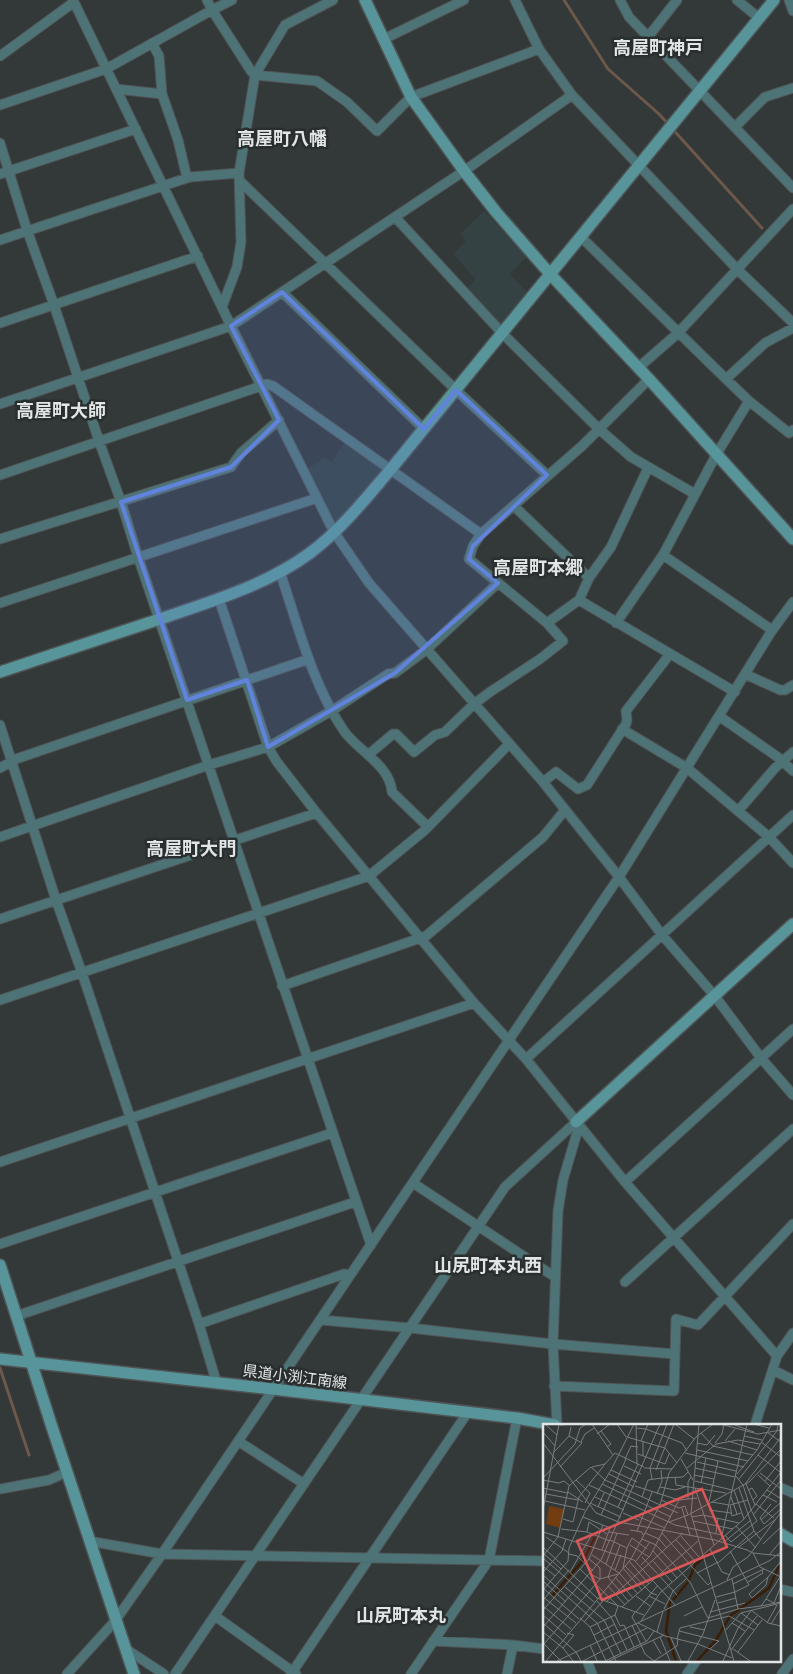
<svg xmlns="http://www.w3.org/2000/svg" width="793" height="1674" font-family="Cabin,'Noto Sans JP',sans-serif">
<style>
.built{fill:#354243}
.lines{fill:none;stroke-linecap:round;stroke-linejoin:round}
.stream{stroke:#6c5949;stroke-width:3}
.street-casing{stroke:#4f5455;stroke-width:11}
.secondary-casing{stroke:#4f5455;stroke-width:14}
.street{stroke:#4e7377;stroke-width:9}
.secondary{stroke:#57959a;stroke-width:11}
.marked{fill:#6283dd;fill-opacity:0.2;stroke:#6283dd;stroke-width:4;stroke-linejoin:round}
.labels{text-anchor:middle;stroke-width:5;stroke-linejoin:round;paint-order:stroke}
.street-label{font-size:15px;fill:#e1e5e5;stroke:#292e2f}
.quarter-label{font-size:18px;font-weight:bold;fill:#e1e5e5;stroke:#292e2f}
.inset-river{fill:none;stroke:#3a1d06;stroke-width:2.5}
.inset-road{fill:none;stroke:#797d7e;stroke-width:1}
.view{fill:#d95757;fill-opacity:0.15;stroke:#d95757;stroke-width:2.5}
.inset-edge{fill:none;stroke:#e1e5e5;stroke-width:2.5}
</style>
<rect width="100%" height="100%" fill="#333839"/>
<path class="built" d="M484 211 527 256 510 274 529 294 502 329 467 290 475 279 453 254 466 241 460 234Z
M347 439 389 469 335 529 306 470 324 458 332 462Z"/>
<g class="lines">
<path class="stream" d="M564 0 608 69 659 114 762 228
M0 1368 29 1455"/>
<g class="street-casing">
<path id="street" d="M73 0 231 326 334 532 369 583 543 782 619 877 662 935 714 995 761 1058 793 1095
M207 0 212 10 251 71 255 75 317 81 347 102 377 131 411 97 539 49
M515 0 539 49 572 95 737 269 793 323
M620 0 629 17 793 188
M737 0 759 18
M789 0 793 11
M648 37 677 0
M384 39 464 0
M152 43 159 56 162 94 178 140 187 178
M0 56 74 2
M116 89 162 94
M0 105 106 69 212 10 232 0
M735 127 765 97 793 88
M0 143 27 230 54 305 99 441 121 502 138 557 371 1245
M0 174 136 129
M240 181 456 390 547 475
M395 217 502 333 599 429 631 457 695 494
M581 237 726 379 749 401 789 433 793 430
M0 240 190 177 239 173
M282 292 424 429
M222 307 237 267 241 242 239 173 255 75 285 25 333 0
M0 323 198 256
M638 368 678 333 793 209
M726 379 765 343 793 328
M0 404 231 326 464 171 572 95
M0 475 267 384 273 386 481 534 582 446 649 379
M514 506 589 578
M0 539 231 467 241 453 279 420
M663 555 772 630
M280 572C298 625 312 684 344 731 358 751 390 765 392 792L428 827
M219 599 268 747 277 762 315 811 474 1003 526 1059 625 1182 777 1356
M579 600 735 692
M0 603 317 498
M547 623 579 600 589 578 611 547 648 468
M616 623 663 555 716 455 749 401
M745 674 780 690H785L793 685
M719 716 779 758 793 771
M0 725 56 900 82 973 199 1324 217 1384
M622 729 687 768 769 837 793 863
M368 755 393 734H396L414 752 435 735 445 732 474 704 490 692 540 659 563 641 547 623 469 559 473 546 481 534
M0 768 16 759 309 659
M543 782 556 772 578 789 587 785 626 724 627 720 626 711 670 654
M738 811 775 768 793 752
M0 837 209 765 268 747 333 710 388 674 395 673 426 650 498 583
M0 919 316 813
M282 986 426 936 543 837 565 810
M0 1000 369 876 425 830 509 744
M526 1059 793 815
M0 1162 474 1003
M625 1182 793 1029
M413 1183 555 1277
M0 1244 332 1133
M625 1282 793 1129
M16 1316 355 1202
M321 1320 410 1328 553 1344 675 1354
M199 1324 344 1274 350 1275
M773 1370 793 1380
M554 1386 674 1391 676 1319 698 1325 793 1224
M557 1425 553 1344 558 1211 563 1180 579 1126
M755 1425 777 1356 793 1333
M238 1441 304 1484
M779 1487 793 1493
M0 1489 49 1480 67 1472
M89 1541 162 1554 544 1561
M779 1589 793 1592
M215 1616 296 1674
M433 1641 513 1645 544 1649
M126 1649 164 1674
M587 1660 592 1674
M67 1674 115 1621 162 1554 619 877 771 632 793 602
M175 1674 505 1187 576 1122
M291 1674 468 1412
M411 1674 489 1560 517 1418
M507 1674 513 1645
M687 1674 697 1660
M782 1674 793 1659"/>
</g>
<g class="secondary-casing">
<path id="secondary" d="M365 0 411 97 464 171 496 212 550 274 649 379 793 539
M0 672C56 653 113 635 169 616 218 599 268 584 310 553 341 530 366 498 391 469L774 0
M576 1122 793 924
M0 1265 52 1427 134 1674
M0 1359 273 1389 517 1418 555 1425
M779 1533 793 1541"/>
</g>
<use href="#street" class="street"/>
<use href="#secondary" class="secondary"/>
</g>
<path class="marked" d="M282 292 424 429 456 390 547 475 473 546 469 559 498 583 395 673 268 747 247 680 187 700 121 502 231 467 279 420 231 326Z"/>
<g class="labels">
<g class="street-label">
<text transform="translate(295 1377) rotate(7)" y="5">県道小渕江南線</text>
</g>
<g class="quarter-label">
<text x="658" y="54">高屋町神戸</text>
<text x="282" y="145">高屋町八幡</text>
<text x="61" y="417">高屋町大師</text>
<text x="538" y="574">高屋町本郷</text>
<text x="191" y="855">高屋町大門</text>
<text x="488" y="1272">山尻町本丸西</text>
<text x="401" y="1622">山尻町本丸</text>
</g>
</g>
<g transform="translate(543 1424)">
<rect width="238" height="238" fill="#333839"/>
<path d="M6 82 21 85 17 104 3 100Z" fill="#713d11"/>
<path class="inset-river" d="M146 156 152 141 167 128M9 172 41 135 52 113M130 176 145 158M127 177 123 207 133 237M154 237 173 216 187 192 226 164 236 142"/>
<path class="inset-road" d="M2 0 14 11M49 0 70 31M74 0 83 13M93 0 94 40M132 0 151 15M156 0 148 90 191 237M177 0 215 10 238 6M189 0 211 8M210 0 226 4M17 1 32 0M93 4 103 5 139 19 144 27M58 7 68 20 64 23M0 8 12 22M224 8 238 18M158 9 170 22 210 31M54 10 67 0M201 12 219 16M84 13 122 24 134 39M98 17 105 0M100 17V32M182 17 192 5M185 17 214 26M38 18 42 10 51 4M218 18 238 33M0 19 53 89 76 98 172 116 204 126 210 129 217 143 238 153M154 19 164 21 172 11M172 19 179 10 181 0M154 26 205 37M11 28 26 12 28 3M142 29 201 43M95 30 122 40 126 30M215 31 237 48M82 35 88 22 95 23M138 35 150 56M154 38 193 47M81 42 98 50M17 43 39 19 26 12M49 43 62 40 72 29 101 43M101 44 129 45M144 44 173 20 195 16 217 20M152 44 192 53M68 46 94 58M113 46 131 0M217 49 238 65M66 50 91 63M194 50 214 26 229 0M151 51 171 55M192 51 200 61 208 86M215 51 227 62M132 53 133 61 183 69M0 54 32 20 37 4 43 0M119 54 140 53 145 48M109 55 107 44 124 0M196 55 234 7 235 0M0 56 16 59 21 57 27 62M33 56 47 69 42 79M152 57 189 66M222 57 238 37M158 59 163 34M59 60 128 93M202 60 238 13M203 60 212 81M46 61 132 101 179 111M92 62 136 76 154 74M117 63 132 66 142 63M0 64 25 69M152 64 171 121M196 64 211 107 218 116M191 66 201 95M205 66 209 64 214 72 210 76M224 66 237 74M25 68 40 78M3 70 35 76M114 70 119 57 118 46M220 71 234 78M52 73 81 86M99 73 105 56 119 54M188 73 194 90M145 75V58L148 53M118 76 136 84 142 82 145 91M2 77 42 86M166 78 175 37M169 78 186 81M47 79 78 93M213 80 231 94M187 81 189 92 198 89M187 81 205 76M55 83 61 69M75 83 95 40M139 84 147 111M0 86 16 0M166 86 188 89M80 89 96 96M211 90 238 56M58 91 83 35M92 91 122 104M40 93 67 104 59 126M149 93 160 91 196 99M217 94 221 100 238 85M217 94 228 80M20 95 30 98 36 73 62 40M218 96 237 79M150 97 190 105M126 98 145 91 206 58 238 25M193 102 213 124M18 105 44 108 67 117M87 106 99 108 100 111M94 107 109 68M0 108 91 136 132 181M44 108 46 98 64 110M66 108 86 111M102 109 116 115 124 124M119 109 165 161 168 158M173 109 175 94M179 111 204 0M182 111 188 118 214 97 208 86M138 112 156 133M3 113 26 129M99 115 113 121 147 158 165 194M67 116 84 124 80 144 99 166M133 116 152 137M181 118 208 96M220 120 238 103M87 121 106 133M0 123 54 174 101 191M196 123 233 95M84 124 89 114 104 125M167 125 179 148 187 151M110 127 134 154M187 127 206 161 192 168M0 129 18 145M210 129 238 132M26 130 34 132 50 147M49 131 76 149 95 170M160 131 201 95 238 48M226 131 238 117M0 132 15 113 26 62 48 43 62 56 135 89M99 133 134 171M0 134 51 178M86 137 106 160M93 137 107 118M110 137 129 158M175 139 211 107M63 140 74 109M98 141 107 132 136 76M0 142 12 152M82 142 108 169 114 171M37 145 74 181M72 146 78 131M0 148 19 127 23 115M27 148 49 110M154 149 175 138M47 150 57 155 75 150M0 151 54 199 73 237M65 153 77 121M65 153 86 178M72 153 90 174M225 153 223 161 209 174 206 170ZM225 153 238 137M184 156 190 143 205 133 238 88M0 157 23 178M205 158 220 149 219 146M190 160 221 145M65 162 82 181M22 163 61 196 78 230M1 165 36 195M0 166 25 137 26 124 42 88 68 46 91 0M93 172 107 182M106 172 122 180M0 173 33 199M173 173 192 168M223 175 218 182 238 178M0 176 26 146M53 176 68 193 84 226M63 178 140 109M175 179 193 174M231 179 223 175 237 153M231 179 238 162M0 182 28 205M79 183 155 117M121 185 130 167 143 155M195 185 218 182M0 186 46 135 60 101M208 186 225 199 238 202M92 188 89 193 103 217M93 188 115 161M167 188 202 179M198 189 215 201M0 191 23 211M72 191 77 202 81 201 91 223M141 192 159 183M37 194 47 203 63 237M165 194 195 185 189 155M98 197 117 169 160 131M41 198 60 177M0 199 33 228 38 237M95 199 122 212 155 220 189 234M189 199 202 207M224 199 234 181M228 200 238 184M89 201 102 230 111 237M0 203 58 136 117 0M47 203 72 191 75 182M147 203 162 206M183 206 198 189 238 179M136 207 176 217 167 225M0 208 20 224 30 237M114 208 120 187M51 211 72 200M117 213 127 237M128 214 138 237M134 215 137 204 186 192 211 206M110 216 118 230M1 220 18 237M0 221 57 155V144L46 135M47 221 54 237M20 224 31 211 24 209M190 225 207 237M188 226 214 192M195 228 219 196M3 237 88 135 117 81 126 49 153 13 170 0M14 237 226 137 238 128M40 237 104 204M62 237 104 217 111 207M66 237 121 211M111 237 134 222 135 215M145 237 160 210 172 176M180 237 195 204 208 187"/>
<path class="view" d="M159 65 184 123 59 176 34 117Z"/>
<rect width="238" height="238" class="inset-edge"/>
</g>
</svg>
